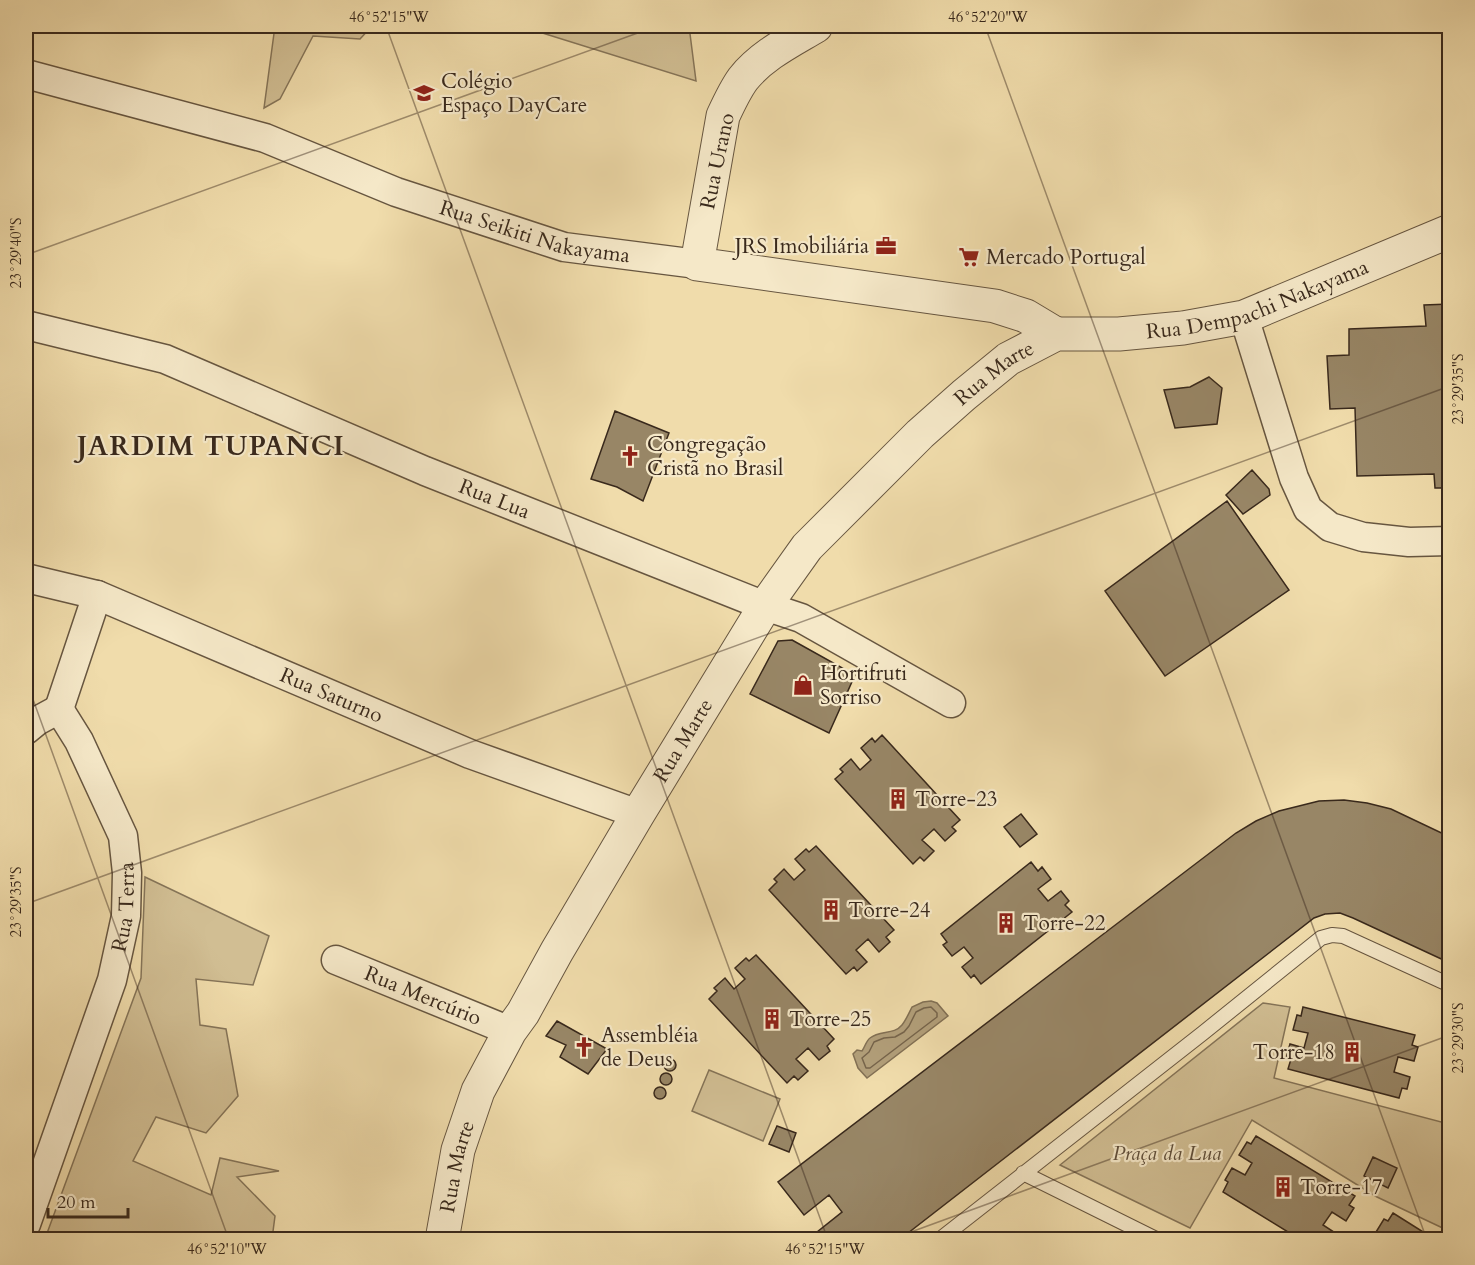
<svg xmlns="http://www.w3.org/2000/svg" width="1475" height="1265" font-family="Cardo,serif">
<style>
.green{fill:#d1be93;stroke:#857458;stroke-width:1.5}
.water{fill:#b29f7a;stroke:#827054;stroke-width:1.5}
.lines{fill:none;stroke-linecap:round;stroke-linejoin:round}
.shore{stroke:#76644b;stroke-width:1.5}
.building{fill:#988666;stroke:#39291c;stroke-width:1.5}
.service-casing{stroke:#675640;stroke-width:16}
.minor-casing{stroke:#675640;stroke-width:31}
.tertiary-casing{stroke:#675640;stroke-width:35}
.service{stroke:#f5e8c8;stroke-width:14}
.minor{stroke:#f5e8c8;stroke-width:28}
.tertiary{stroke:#f5e8c8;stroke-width:33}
.ticks{fill:none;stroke:#39291c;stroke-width:1.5;stroke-opacity:0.45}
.labels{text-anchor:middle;stroke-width:4.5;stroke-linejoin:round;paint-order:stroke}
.poi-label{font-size:21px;fill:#39291c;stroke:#f5e8c8;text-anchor:start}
.street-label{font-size:21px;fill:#39291c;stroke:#f5e8c8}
.park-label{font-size:21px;font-style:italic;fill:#5f4e3a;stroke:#f5e8c8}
.district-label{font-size:27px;font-weight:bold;letter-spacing:1.5px;fill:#39291c;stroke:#f5e8c8}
.neatline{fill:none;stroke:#39291c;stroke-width:2}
.ticks-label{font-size:15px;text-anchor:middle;fill:#39291c}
</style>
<rect width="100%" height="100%" fill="#f0dcab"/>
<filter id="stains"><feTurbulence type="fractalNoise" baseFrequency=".00333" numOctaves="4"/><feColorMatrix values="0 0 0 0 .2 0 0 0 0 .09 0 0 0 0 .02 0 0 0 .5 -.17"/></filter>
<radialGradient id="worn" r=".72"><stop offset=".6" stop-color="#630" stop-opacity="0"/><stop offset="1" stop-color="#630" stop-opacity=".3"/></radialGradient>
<path class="green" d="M275 26H372L360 39 313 36 280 99 264 108Z
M520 26H689L696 81Z
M145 877 269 936 253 985 196 979 200 1025 226 1029 238 1096 206 1133 156 1117 133 1161 211 1195 220 1158 279 1171 237 1177 275 1216 272 1239 60 1240 46 1236 141 978Z
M1263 1003 1290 1007 1274 1078 1449 1124V1231L1377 1197 1252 1120 1190 1228 1060 1165Z
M709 1070 780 1099 763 1141 692 1111Z"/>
<path class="water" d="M931 1001 937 1003 948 1016 867 1078 858 1068 853 1054 857 1050 862 1051C865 1047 866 1041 870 1038 880 1030 894 1035 902 1025 906 1020 909 1013 912 1007L923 1002Z"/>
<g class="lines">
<path class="shore" d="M931 1007 937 1013V1017L870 1068H866L862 1058 869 1052 874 1042 884 1038 895 1037 904 1032 909 1026 916 1012 924 1008Z"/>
</g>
<path class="building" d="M1450 304V488H1435L1434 474 1357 476 1355 408 1330 409 1327 356 1349 355V329L1426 326 1424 305Z
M1209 377 1222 388 1217 424 1175 428 1164 390 1190 387Z
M615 411 669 433 643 501 617 487 591 479Z
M1252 470 1269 489 1270 495 1243 514 1226 495Z
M1227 501 1289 590 1165 676 1105 591Z
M792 640 855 675 829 733 750 694 778 641Z
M882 735 960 820 952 827 956 831 945 841 934 829 922 840 934 851 924 861 920 857 913 864 835 779 843 772 840 769 851 759 860 770 871 760 861 748 872 738 875 742Z
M1344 800 1367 803 1391 809 1450 837V963L1353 918 1340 913 1325 914 1314 918 899 1240H807L842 1212 829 1195 804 1215 778 1182 1236 833 1256 821 1279 811 1319 801Z
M1021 814 1037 834 1020 847 1004 827Z
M816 846 894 930 886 937 890 942 879 952 868 939 856 950 867 962 857 971 854 967 846 974 769 890 777 882 774 879 784 869 794 880 805 870 795 859 806 849 809 852Z
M1031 862 1038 871 1042 867 1051 879 1038 889 1048 901 1061 891 1069 901 1065 905 1072 912 981 984 974 975 971 978 962 967 973 958 964 947 952 956 943 945 947 942 941 934Z
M756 955 834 1039 827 1046 830 1051 819 1060 808 1048 796 1059 808 1071 798 1080 794 1076 787 1083 709 999 717 991 714 988 725 978 734 989 745 979 735 968 746 958 749 961Z
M1303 1007 1415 1035 1412 1045 1418 1047 1414 1061 1398 1057 1394 1072 1410 1077 1407 1089 1402 1088 1399 1098 1288 1069 1291 1059 1286 1058 1290 1044 1304 1048 1308 1033 1293 1030 1297 1015 1301 1016Z
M557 1021 607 1049 588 1074 560 1057 566 1045 546 1036Z
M664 1065a6 6 0 1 1 12 0a6 6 0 1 1-12 0Z
M660 1079a6 6 0 1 1 12 0a6 6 0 1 1-12 0Z
M1449 1081H1450V1109L1444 1106 1448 1096 1443 1094Z
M654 1093a6 6 0 1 1 12 0a6 6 0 1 1-12 0Z
M777 1126 796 1133 789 1152 769 1144Z
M1256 1136 1355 1196 1349 1205 1354 1208 1346 1221 1332 1212 1323 1225 1337 1234 1334 1240H1301L1223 1192 1228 1182 1225 1180 1232 1168 1245 1175 1252 1163 1239 1155 1247 1142 1251 1144Z
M1373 1157 1397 1168 1388 1188 1364 1176Z
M1393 1213 1436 1240H1389L1376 1232 1384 1219 1388 1221Z"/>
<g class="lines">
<g class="service-casing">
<path id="service" d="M1023 1173 1158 1240
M939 1240 1203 1033 1321 938 1332 935 1343 936 1450 985"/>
</g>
<g class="minor-casing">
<g id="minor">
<path id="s1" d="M26 74 265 138 396 192 564 247 697 264"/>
<path d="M1244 317 1294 478 1308 509 1330 527 1363 537 1409 542 1450 541"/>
<path id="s2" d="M26 325 165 359 425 471 765 606 801 618 951 703"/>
<path id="s3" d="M26 578 97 595 470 754 638 814"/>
<path d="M59 709 97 595"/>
<path d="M26 730 37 721 59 709"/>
<path id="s4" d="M336 960 510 1031"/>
<path id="s5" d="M26 1224 112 980 126 916 127 873 123 836 79 741 59 709"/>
</g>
</g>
<g class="tertiary-casing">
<g id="tertiary">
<path d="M816 26C791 41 762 55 743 79 735 90 729 103 723 116L697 264 995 306 1026 316 1056 334"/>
<path id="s6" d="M442 1240 458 1150 478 1091 510 1031 523 1013 557 951 638 814 765 606 807 547 920 434 964 395 1008 359 1056 334H1119L1183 328 1244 317 1450 231"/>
</g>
</g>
<use href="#service" class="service"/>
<use href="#minor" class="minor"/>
<use href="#tertiary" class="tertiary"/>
</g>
<path class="ticks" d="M386 26 828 1240M985 26 1427 1240M26 255 657 26M26 680 229 1240M26 904 1450 386M889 1240 1450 1035"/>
<defs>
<g id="school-bare" transform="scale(1.62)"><path d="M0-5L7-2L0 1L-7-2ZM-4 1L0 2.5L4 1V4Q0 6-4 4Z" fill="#8f2418" stroke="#f5e8c8" stroke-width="2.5" paint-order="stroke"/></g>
<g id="office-bare" transform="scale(1.62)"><path d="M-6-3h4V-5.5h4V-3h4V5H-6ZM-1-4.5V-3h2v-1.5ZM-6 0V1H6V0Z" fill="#8f2418" stroke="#f5e8c8" stroke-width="2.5" paint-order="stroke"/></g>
<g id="supermarket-bare" transform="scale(1.62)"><path d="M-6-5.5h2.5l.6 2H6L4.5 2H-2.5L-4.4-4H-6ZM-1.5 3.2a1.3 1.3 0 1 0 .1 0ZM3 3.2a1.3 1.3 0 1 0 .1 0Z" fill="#8f2418" stroke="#f5e8c8" stroke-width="2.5" paint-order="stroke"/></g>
<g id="church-bare" transform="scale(1.62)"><path d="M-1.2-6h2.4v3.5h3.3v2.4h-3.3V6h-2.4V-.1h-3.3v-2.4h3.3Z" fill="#8f2418" stroke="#f5e8c8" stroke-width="2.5" paint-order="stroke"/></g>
<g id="shop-bare" transform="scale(1.62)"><path d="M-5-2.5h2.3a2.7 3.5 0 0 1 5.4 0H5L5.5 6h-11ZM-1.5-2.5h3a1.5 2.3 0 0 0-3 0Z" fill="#8f2418" stroke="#f5e8c8" stroke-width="2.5" paint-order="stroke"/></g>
<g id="building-bare" transform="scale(1.62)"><path d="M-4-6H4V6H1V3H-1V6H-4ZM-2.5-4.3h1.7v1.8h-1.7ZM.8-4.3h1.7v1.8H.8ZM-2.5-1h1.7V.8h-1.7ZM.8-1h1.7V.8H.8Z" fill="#8f2418" stroke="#f5e8c8" stroke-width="2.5" paint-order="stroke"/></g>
</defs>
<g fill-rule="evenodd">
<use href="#school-bare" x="424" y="93"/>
<use href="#office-bare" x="886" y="246"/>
<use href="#supermarket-bare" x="969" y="257"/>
<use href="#church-bare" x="630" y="456"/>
<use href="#shop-bare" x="803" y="685"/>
<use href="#building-bare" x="898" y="799"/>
<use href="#building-bare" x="831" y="910"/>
<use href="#building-bare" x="1006" y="923"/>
<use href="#building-bare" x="772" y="1019"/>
<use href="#church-bare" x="584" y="1047"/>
<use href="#building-bare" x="1352" y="1052"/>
<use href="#building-bare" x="1283" y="1187"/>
</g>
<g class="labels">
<g class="poi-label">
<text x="441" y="88">Colégio<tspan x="441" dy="24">Espaço DayCare</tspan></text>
<text x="869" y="253" text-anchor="end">JRS Imobiliária</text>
<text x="986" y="264">Mercado Portugal</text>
<text x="647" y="451">Congregação<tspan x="647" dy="24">Cristã no Brasil</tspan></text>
<text x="820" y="680">Hortifruti<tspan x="820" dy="24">Sorriso</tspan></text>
<text x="915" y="806">Torre-23</text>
<text x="848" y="917">Torre-24</text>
<text x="1023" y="930">Torre-22</text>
<text x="789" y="1026">Torre-25</text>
<text x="601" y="1042">Assembléia<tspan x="601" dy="24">de Deus</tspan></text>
<text x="1335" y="1059" text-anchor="end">Torre-18</text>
<text x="1300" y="1194">Torre-17</text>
</g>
<g class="street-label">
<text transform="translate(717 161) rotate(-78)" y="7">Rua Urano</text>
<text dy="7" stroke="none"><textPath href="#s1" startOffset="534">Rua Seikiti Nakayama</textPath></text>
<text dy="7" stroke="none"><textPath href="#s6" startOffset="1326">Rua Dempachi Nakayama</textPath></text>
<text dy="7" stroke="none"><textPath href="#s6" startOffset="1046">Rua Marte</textPath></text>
<text dy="7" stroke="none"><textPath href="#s2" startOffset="501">Rua Lua</textPath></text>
<text dy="7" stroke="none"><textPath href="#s3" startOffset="328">Rua Saturno</textPath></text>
<text dy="7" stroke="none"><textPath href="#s6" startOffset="560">Rua Marte</textPath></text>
<text dy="7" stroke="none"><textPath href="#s5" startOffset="333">Rua Terra</textPath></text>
<text dy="7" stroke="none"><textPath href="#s4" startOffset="94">Rua Mercúrio</textPath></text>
<text dy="7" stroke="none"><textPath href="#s6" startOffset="75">Rua Marte</textPath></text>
</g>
<g class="park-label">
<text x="1167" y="1160">Praça da Lua</text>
</g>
<g class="district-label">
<text x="211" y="455">JARDIM TUPANCI</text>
</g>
</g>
<rect width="1475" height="1265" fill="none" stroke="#f0dcab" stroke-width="66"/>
<path d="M48 1208v9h80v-9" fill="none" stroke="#39291c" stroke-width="3"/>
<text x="57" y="1208" font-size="18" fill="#39291c" stroke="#f5e8c8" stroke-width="4.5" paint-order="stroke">20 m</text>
<rect x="33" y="33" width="1409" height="1199" class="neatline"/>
<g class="ticks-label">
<text x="389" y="22">46°52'15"W</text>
<text x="988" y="22">46°52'20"W</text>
<text transform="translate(16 253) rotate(-90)" y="5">23°29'40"S</text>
<text transform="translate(1458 389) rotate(-90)" y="5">23°29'35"S</text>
<text transform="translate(16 902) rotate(-90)" y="5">23°29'35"S</text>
<text transform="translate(1458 1038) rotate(-90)" y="5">23°29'30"S</text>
<text x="227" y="1254">46°52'10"W</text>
<text x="825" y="1254">46°52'15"W</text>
</g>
<rect width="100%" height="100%" filter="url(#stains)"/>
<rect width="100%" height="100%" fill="url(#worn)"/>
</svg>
